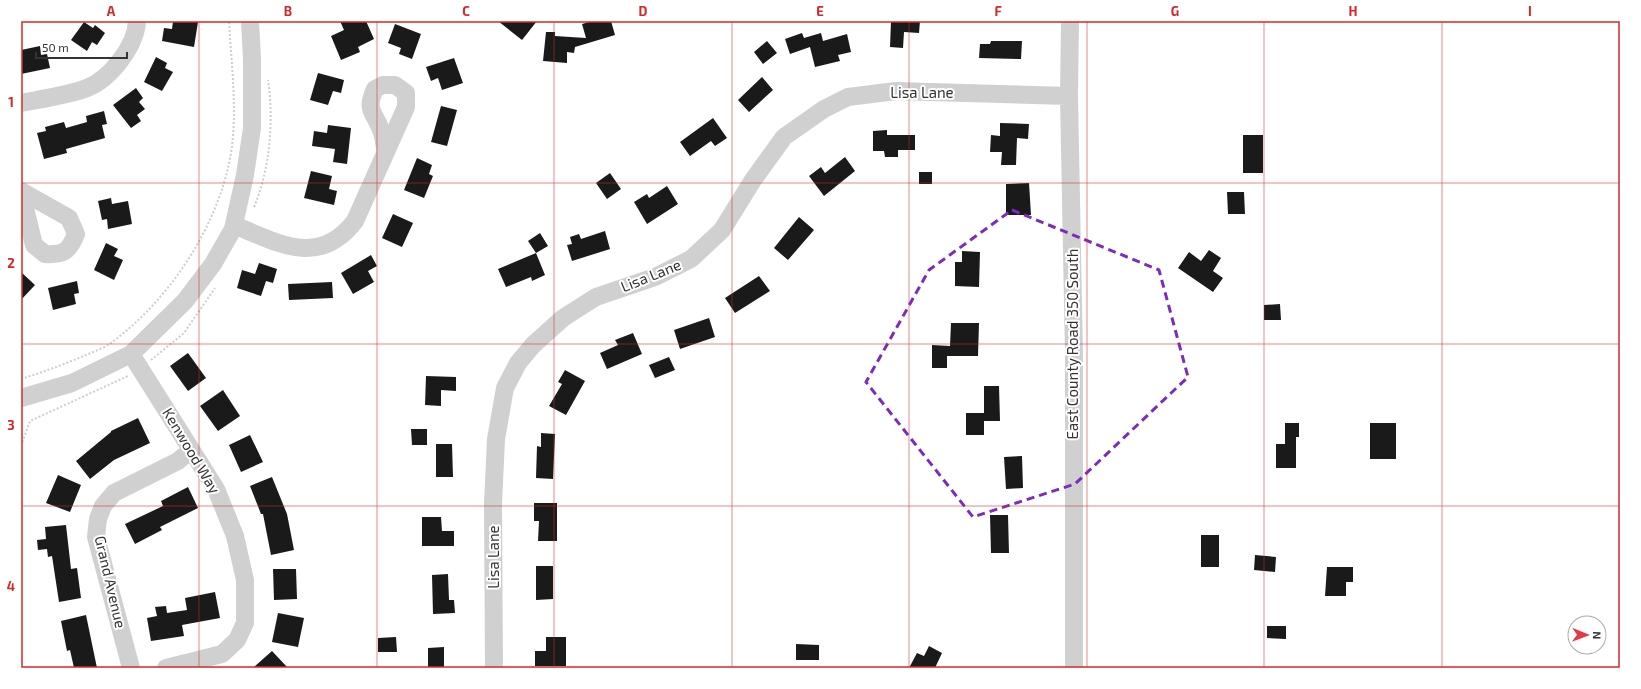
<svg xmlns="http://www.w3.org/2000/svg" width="1641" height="689" font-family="'Exo 2',sans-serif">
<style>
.building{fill:#1a1a1a}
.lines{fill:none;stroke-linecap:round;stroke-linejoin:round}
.path{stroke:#cdcdcd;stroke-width:2;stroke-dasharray:2 2;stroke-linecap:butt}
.minor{stroke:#d0d0d0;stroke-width:18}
.marked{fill:none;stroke:#7b2cbf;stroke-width:3;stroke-dasharray:8 5;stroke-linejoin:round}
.grid{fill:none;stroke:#d62828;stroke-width:1;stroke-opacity:0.55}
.labels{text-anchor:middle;stroke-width:4;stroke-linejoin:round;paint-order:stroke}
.street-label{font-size:15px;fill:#333;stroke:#fff}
.neatline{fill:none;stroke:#d62828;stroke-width:1.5}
.grid-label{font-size:13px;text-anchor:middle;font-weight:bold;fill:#d62828}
</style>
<rect width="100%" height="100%" fill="#fff"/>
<path class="building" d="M173 21 198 22 194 47 162 41 164 28 172 29Z
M340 21H366L374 39 358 47 360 52 341 60 331 36 344 30Z
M498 21H537L522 40Z
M593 21H611L615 35 575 47 574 53 567 52V63L543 61 546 32H555V36L586 38 582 24Z
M891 21H920L919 33 904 32 903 48 890 47Z
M84 22 93 28 95 25 105 33 97 45 92 42 87 51 71 40Z
M395 24 421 34 412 59 399 54 401 48 388 43Z
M802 33 804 38 821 33 823 41 847 34 851 52 838 55 840 61 815 67 810 47 790 54 785 39Z
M767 41 777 53 763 64 754 52Z
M991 41H1022L1021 59 979 58 980 44H990Z
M40 46 41 55 47 54 50 68 21 74V50Z
M156 57 167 63 165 68 173 72 162 91 144 82Z
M454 58 463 83 442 90 438 78 431 81 426 67Z
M318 73 344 80 341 93 333 91 328 105 310 100Z
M762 77 773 90 749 112 738 100Z
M136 88 143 98 139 102 145 109 137 115 141 121 131 128 113 105Z
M441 106 457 110 447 146 431 142Z
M104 111 107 124 102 125 105 138 66 149 67 153 44 159 37 133 46 131 45 127 64 122 66 128 87 122 86 116Z
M713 118 727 138 715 146 711 141 690 156 680 142Z
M1000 123 1029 124 1028 139 1017 138 1016 165H1001L1002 152H990L991 135 1000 136Z
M328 125 351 128 347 164 333 162 335 149 312 146 314 131 327 133Z
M887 130V135H915V150H898V157H885L884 151H873V131Z
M1243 135H1263V173H1243Z
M845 157 855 171 824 196 809 176 821 167 825 173Z
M417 158 432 165 429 174 433 176 424 198 404 190Z
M311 171 332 176 329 189 337 191 334 205 304 198Z
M919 172H932V184H919Z
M610 173 621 189 607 199 596 183Z
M1029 183 1031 215H1006V184Z
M667 186 678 204 647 224 634 202 647 194 649 198Z
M1227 192H1244L1245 214H1228Z
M111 198 112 204 128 201 132 224 108 229 107 219 102 220 98 201Z
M393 214 413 223 402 247 382 238Z
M799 217 814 230 788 260 774 248Z
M605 231 610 249 572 261 567 245 572 244 570 237 579 234 581 239Z
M540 233 548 246 536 253 528 241Z
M106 243 118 249 114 256 123 260 114 280 94 270Z
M1209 250 1221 258 1213 271 1223 278 1213 292 1178 268 1189 252 1201 261Z
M962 251 980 252 979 287 955 286V262H962Z
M536 253 545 275 532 281 531 277 506 287 498 269Z
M371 255 377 266 368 271 374 282 353 294 341 273Z
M259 263 277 269 273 283 266 281 261 296 237 288 242 270 255 274Z
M21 272 35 285 21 300Z
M759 276 770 291 735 313 725 298Z
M77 281 79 293 74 294 76 304 53 310 48 288Z
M332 282 333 298 289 300 288 284Z
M1280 304 1281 320H1264V305Z
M709 318 715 337 680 349 674 330Z
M951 323H979L978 356H947V368H932V345L950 346Z
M633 333 642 354 607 369 600 353 618 345 615 340Z
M188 353 206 378 188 391 170 366Z
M669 357 675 370 655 378 649 365Z
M565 370 585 381 566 415 549 406 562 384 558 382Z
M426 376 456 377V391L441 390V406L425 405Z
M984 386H999L1000 421H984Z
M223 390 240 416 218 431 200 406Z
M966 413H984V435H966Z
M138 418 150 443 114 460 90 479 76 461 111 432V431Z
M1285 423H1299V437H1296V468H1276V444H1285Z
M1370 423H1396V459H1370Z
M411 429H427V445H412Z
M541 433 555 434 553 479 536 478 537 446 541 447Z
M250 435 263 462 241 472 229 445Z
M436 444H452L453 477H436Z
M1022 456 1023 488 1006 489 1004 457Z
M58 475 81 485 70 512 46 503Z
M272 477 287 514 294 550 271 555 263 514H261L250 486Z
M188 487 198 508 160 527 162 530 135 544 125 524 163 506 161 501Z
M534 503H557V541H538L539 521H534Z
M990 515H1008L1009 553H991Z
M422 517H441L442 531H454V546H422Z
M66 525 71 569 77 568 81 598 59 602 52 556 48 557 47 549 38 550 37 540 46 539 45 527Z
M1201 535H1219V567H1201Z
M1255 555 1276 557 1275 572 1254 570Z
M536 566H553V599L536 600Z
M1327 567H1353V582H1346V596H1325Z
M273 569H296L297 599 274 600Z
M448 574 449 600H454L455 613 433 614 432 575Z
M215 592 220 618 182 625 184 636 151 641 147 618 157 616 155 607 166 606 167 613 187 610 185 598Z
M278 613 304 618 298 647 272 642Z
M86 615 97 668H74L70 650 67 651 61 621Z
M1267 626H1286V639L1267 638Z
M396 637 397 652H378V638Z
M546 637H566V666H535V651H546Z
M796 644 819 645V660H796Z
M929 646 942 653 935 668H909L917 653 924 656Z
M444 647V668H428V648Z
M272 651 288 668H253Z"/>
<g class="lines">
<path class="path" d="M254 207C270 169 274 121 268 80
M151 360 184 333 215 288
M21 379C43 372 65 364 86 355 93 352 101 349 108 345 172 300 227 214 233 136 236 98 231 59 229 21
M21 446 30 421 128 376"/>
<path class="minor" d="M1070 21 1069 96 1074 355V668
M21 103C41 99 69 95 87 88 110 79 136 46 137 21
M21 191 69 218 76 234C69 252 63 255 45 254L34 245 21 192
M234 225C278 243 319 268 355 221L406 107V93L395 85H383L375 89C365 111 374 111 381 130 384 137 384 145 386 152
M131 354 216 489 235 536 245 580V623L237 640 222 654 166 668
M21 398 72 383 131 354 185 301 213 264 233 229 245 175 252 128V59L250 21
M131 668 96 537 98 519 103 506 114 493 178 461 191 450
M494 668 493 504 496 439 505 388 518 363 533 345 563 318 596 297 655 277 691 259 722 230 753 180 784 137 824 109 848 97 896 91 1069 96"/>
</g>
<path class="marked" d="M1012 210 1159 270 1188 377 1075 484 973 517 866 382 929 270Z"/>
<path class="grid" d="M199 21V668M377 21V668M554 21V668M732 21V668M909 21V668M1087 21V668M1264 21V668M1442 21V668M21 183H1620M21 344H1620M21 506H1620"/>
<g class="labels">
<g class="street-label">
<text x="922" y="98">Lisa Lane</text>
<text transform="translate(651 276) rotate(-22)" y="5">Lisa Lane</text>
<text transform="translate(1073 344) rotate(-90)" y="5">East County Road 350 South</text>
<text transform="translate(191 451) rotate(59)" y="5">Kenwood Way</text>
<text transform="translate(494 557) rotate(-90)" y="5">Lisa Lane</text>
<text transform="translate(110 582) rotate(77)" y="5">Grand Avenue</text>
</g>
</g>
<rect width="1641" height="689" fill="none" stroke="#ffffff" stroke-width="44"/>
<g transform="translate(1587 635) rotate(91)"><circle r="19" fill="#ffffff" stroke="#adadad"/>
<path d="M0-3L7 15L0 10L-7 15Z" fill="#e63946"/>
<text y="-6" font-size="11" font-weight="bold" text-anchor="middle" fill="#333333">N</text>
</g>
<path d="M36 52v6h91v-6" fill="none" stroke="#333333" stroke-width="2"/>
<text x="42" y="52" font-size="12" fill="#333333" stroke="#ffffff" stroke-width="3" paint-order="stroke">50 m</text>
<rect x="22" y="22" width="1597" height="645" class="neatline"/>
<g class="grid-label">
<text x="111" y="16">A</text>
<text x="288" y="16">B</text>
<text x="466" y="16">C</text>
<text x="643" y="16">D</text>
<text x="820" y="16">E</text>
<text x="998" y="16">F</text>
<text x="1175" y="16">G</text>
<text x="1353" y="16">H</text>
<text x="1530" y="16">I</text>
<text x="11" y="107">1</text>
<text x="11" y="268">2</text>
<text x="11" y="430">3</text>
<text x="11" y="591">4</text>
</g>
</svg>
